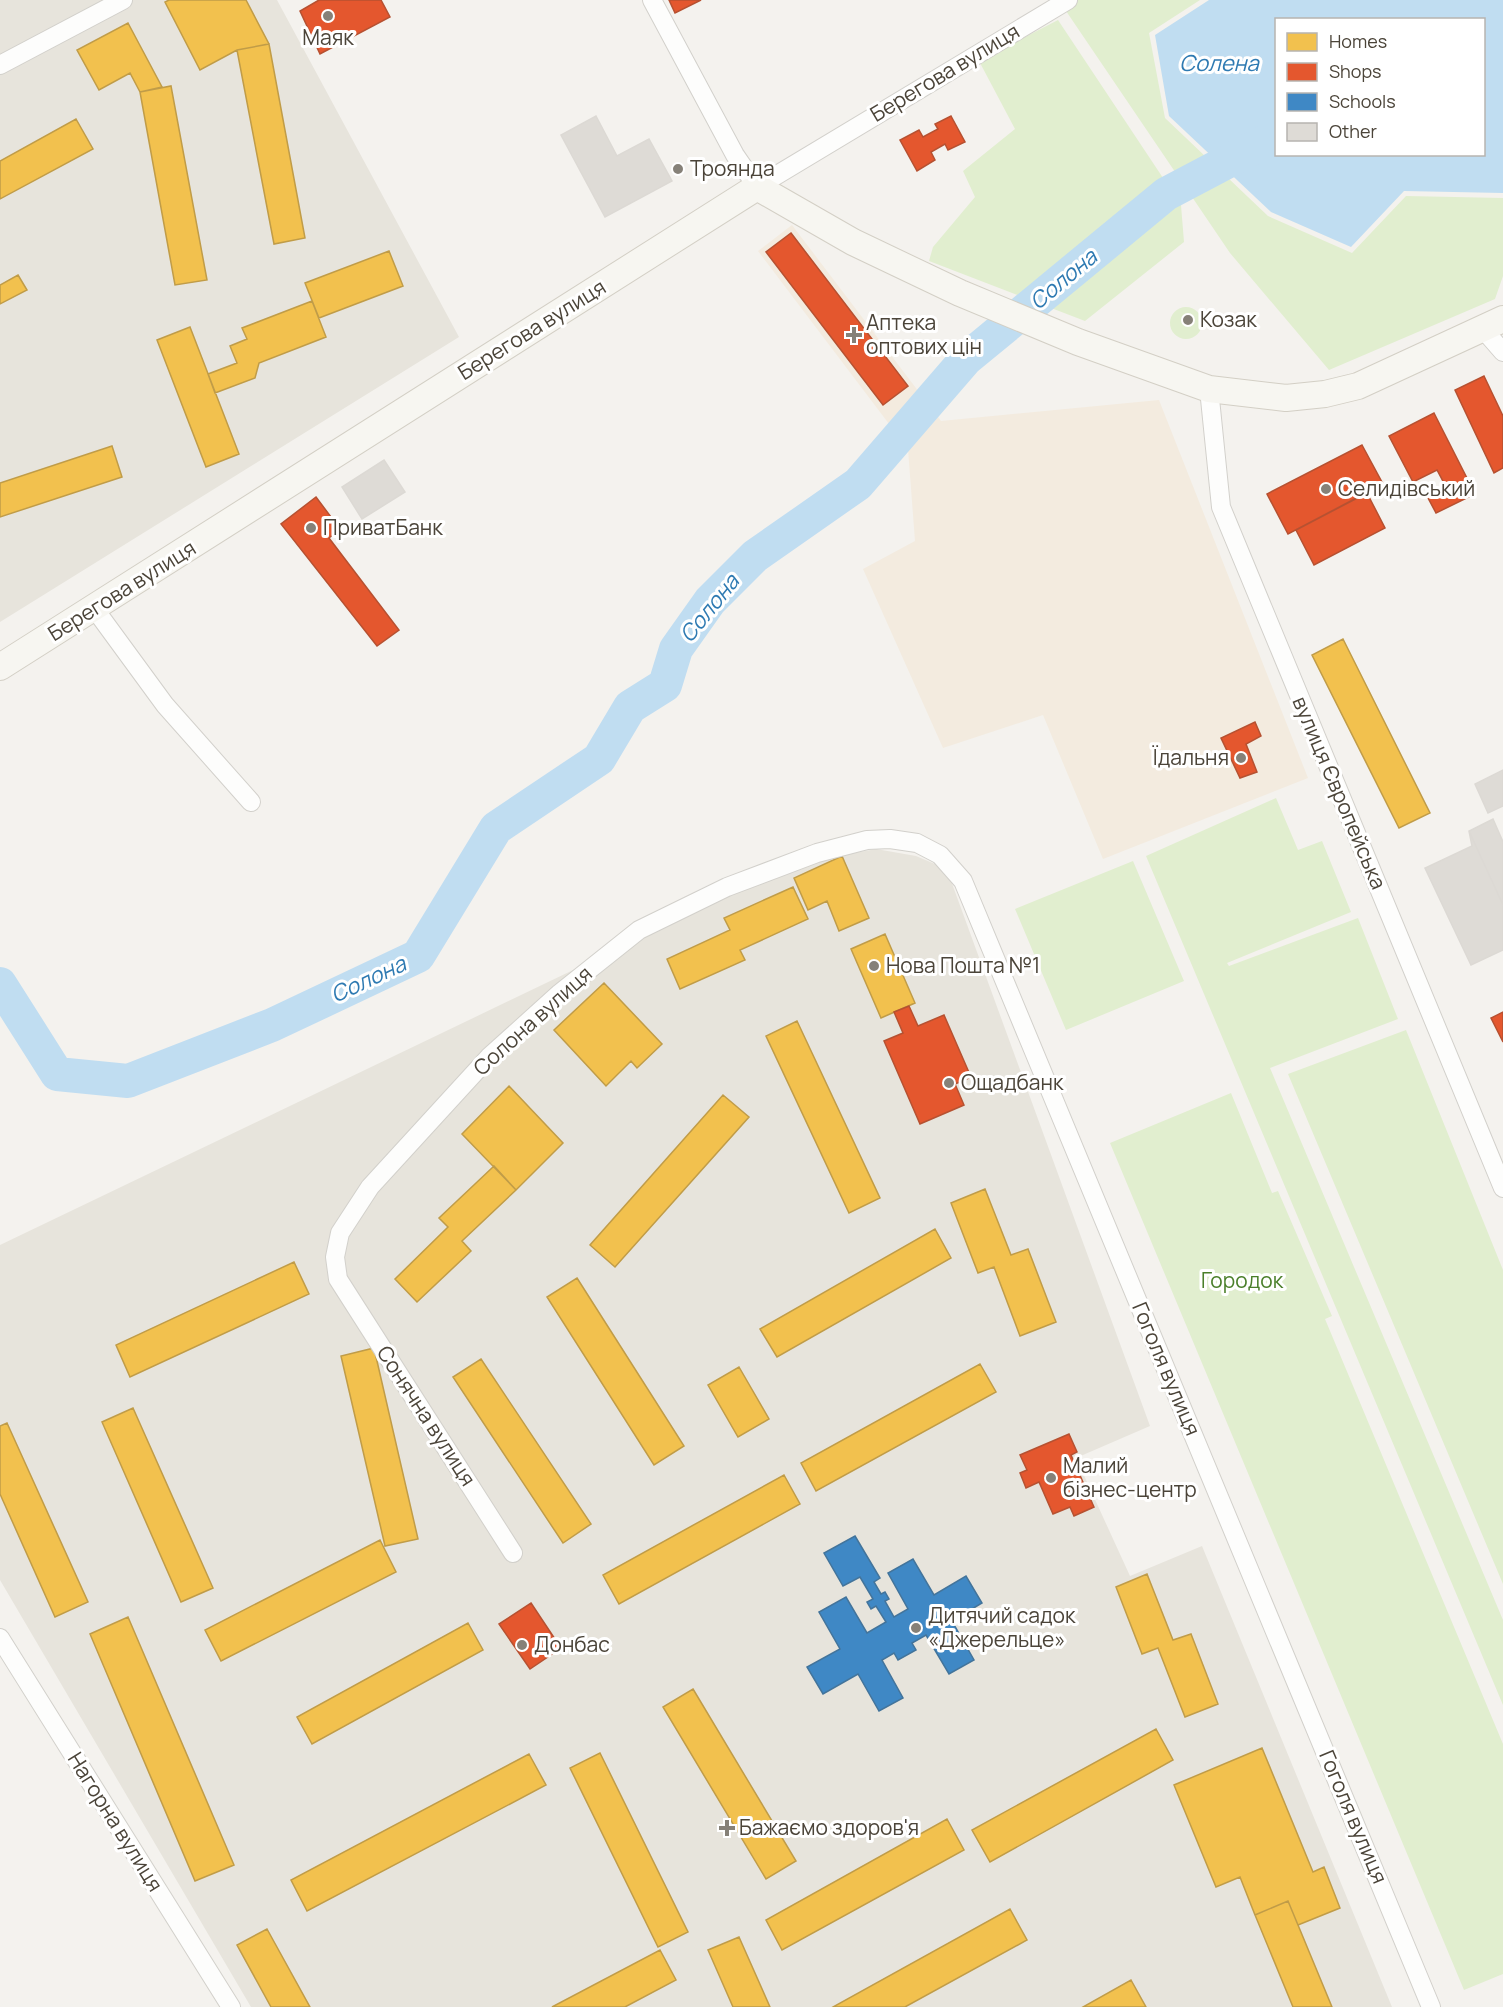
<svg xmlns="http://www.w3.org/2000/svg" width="1503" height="2007" font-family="Manrope,sans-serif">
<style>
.residential{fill:#e7e4dc}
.commercial{fill:#f3ebdf}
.green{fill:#e1eecf}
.water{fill:#c0ddf1;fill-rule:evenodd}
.homes{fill:#f2c14e;stroke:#c09c48;stroke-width:1.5}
.shops{fill:#e4572e;stroke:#b65131;stroke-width:1.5}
.schools{fill:#3f88c5;stroke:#43749b;stroke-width:1.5}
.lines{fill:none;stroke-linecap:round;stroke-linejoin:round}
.river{stroke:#c0ddf1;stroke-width:34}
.building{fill:#dedbd6;stroke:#dcd9d4;stroke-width:1.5}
.street-casing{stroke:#d2d0cb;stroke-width:20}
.secondary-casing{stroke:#d3cfc5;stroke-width:28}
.street{stroke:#fdfdfc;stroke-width:18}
.secondary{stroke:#f7f6f1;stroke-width:26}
.poi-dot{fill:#868178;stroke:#fff;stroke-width:2}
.labels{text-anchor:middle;stroke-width:6;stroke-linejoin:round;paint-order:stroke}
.poi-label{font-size:21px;fill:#4b4439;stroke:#fff;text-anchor:start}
.street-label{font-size:21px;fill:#4b4439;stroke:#fff}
.park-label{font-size:21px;fill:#4a7f2a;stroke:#fff}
.water-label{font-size:22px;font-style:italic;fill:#2e7ab2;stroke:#fff}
</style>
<rect width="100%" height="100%" fill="#f4f2ee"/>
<path class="residential" d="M0 0H277L459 337 0 622Z
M876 849 916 856 935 864 950 878 1150 1426 1076 1458 1130 1576 1202 1546 1392 2007H251L0 1580V1245L740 890 823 859Z"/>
<path class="commercial" d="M792 225 941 421 1159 400 1308 778 1103 859 1043 715 943 748 863 569 915 541 908 449 758 251Z"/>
<path class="green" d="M1078 0H1200L1149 33 1165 118 1268 216 1352 253 1406 196 1503 198V276L1495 299 1329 370 1230 253 1064 8Z
M1058 20 1181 205 1184 242 1085 321 929 261 933 247 975 197 963 171 1015 129 979 61Z
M1170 323a16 16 0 1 1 32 0a16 16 0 1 1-32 0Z
M1276 798 1298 850 1322 841 1351 912 1227 963 1229 966 1358 918 1398 1019 1270 1068 1503 1620V1705L1146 856Z
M1133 861 1184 981 1066 1030 1015 909Z
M1406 1030 1503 1270V1584L1288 1074Z
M1231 1093 1272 1193 1278 1191 1332 1316 1325 1319 1503 1744V1974L1464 1990 1110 1143Z"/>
<path class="water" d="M1209 0H1503V193L1404 191 1351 247 1271 212 1169 116 1155 35ZM1276 20H1484V154H1276Z"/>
<path class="homes" d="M169 0H246L269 44 237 50 200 70 165 2Z
M128 23 162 87 140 92 130 73 99 90 77 50Z
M269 44 305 238 274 244 237 50Z
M171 86 207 280 175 285 140 92Z
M76 119 93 149 0 199V161Z
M389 251 403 286 319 318 305 283Z
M18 275 27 290 0 304V285Z
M312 301 326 337 259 363 255 378 215 393 208 374 237 363 230 346 247 339 242 328Z
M190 327 239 454 206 467 157 340Z
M112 446 122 477 0 517V483Z
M1343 639 1430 813 1399 828 1312 655Z
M842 856 869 918 839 931 827 901 808 910 794 878Z
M793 887 808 919 740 950 745 960 680 989 667 959 730 930 724 918Z
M885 934 915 1003 881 1018 851 949Z
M604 983 662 1044 637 1068 631 1061 606 1086 554 1030Z
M797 1021 880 1198 849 1213 766 1036Z
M509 1086 563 1143 516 1190 462 1134Z
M723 1095 749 1117 615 1267 590 1245Z
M494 1166 516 1190 462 1241 471 1251 417 1302 395 1279 448 1227 439 1218Z
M985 1189 1011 1255 1028 1249 1056 1322 1020 1336 994 1267 978 1273 951 1203Z
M935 1229 951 1258 777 1357 760 1329Z
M294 1262 309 1294 130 1377 116 1345Z
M577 1278 684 1446 654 1465 547 1297Z
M374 1348 418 1539 385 1546 341 1356Z
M481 1359 591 1524 563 1543 453 1377Z
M980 1364 996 1392 816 1491 801 1463Z
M739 1367 769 1419 738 1437 708 1385Z
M133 1408 213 1588 181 1602 102 1422Z
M7 1423 88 1602 55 1617 0 1494V1426Z
M784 1475 800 1504 619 1604 603 1575Z
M380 1540 396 1572 221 1661 205 1630Z
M1147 1574 1173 1640 1191 1634 1218 1704 1185 1717 1158 1648 1142 1654 1116 1587Z
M128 1617 234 1865 195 1881 90 1634Z
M468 1623 483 1650 312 1744 297 1717Z
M693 1689 796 1861 766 1879 663 1707Z
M1156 1729 1173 1760 990 1862 972 1830Z
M1262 1748 1313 1872 1324 1867 1340 1908 1298 1925 1288 1901 1255 1915 1240 1877 1216 1887 1174 1785Z
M600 1753 688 1932 658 1947 570 1768Z
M529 1754 546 1785 307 1911 291 1880Z
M947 1819 964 1850 782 1950 766 1920Z
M1288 1901 1298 1925 1332 2007H1293L1255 1915Z
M1010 1909 1027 1940 905 2007H833Z
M267 1929 310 2007H271L237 1945Z
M739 1937 770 2007H733L708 1950Z
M660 1950 676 1980 625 2007H552Z
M1131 1980 1146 2007H1083Z"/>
<path class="shops" d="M319 0H381L390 17 320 54 300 11Z
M669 0H701L675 13Z
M951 116 965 142 948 150 945 144 931 152 935 160 917 171 900 140 919 130 923 137 938 129 935 124Z
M791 233 908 386 883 405 766 252Z
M1484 376 1503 416V468L1494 473 1455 390Z
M1434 413 1475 494 1436 513 1427 496 1446 487 1437 470 1413 482 1389 436Z
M1362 445 1383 484 1288 534 1267 494Z
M1367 493 1385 528 1314 565 1296 530Z
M316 497 340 529 329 538 399 630 377 646 281 524Z
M1255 722 1261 736 1246 744 1257 772 1240 778 1221 738Z
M909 1006 918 1026 944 1015 971 1077 955 1084 964 1105 920 1124 884 1041 903 1033 894 1012Z
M1503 1012V1042L1491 1018Z
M1069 1434 1077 1452 1071 1455 1094 1507 1074 1516 1070 1507 1053 1514 1039 1482 1026 1488 1020 1473 1027 1470 1020 1455Z
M531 1603 561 1648 530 1669 499 1624Z"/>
<path class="schools" d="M855 1536 880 1578 874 1582 881 1594 885 1592 889 1599 885 1601 894 1617 908 1609 888 1573 913 1559 934 1595 966 1576 982 1603 952 1621 974 1660 949 1674 926 1635 912 1643 916 1650 898 1660 894 1653 882 1660 903 1698 879 1711 858 1674 823 1694 807 1667 840 1649 819 1612 846 1597 867 1633 886 1622 876 1606 871 1609 867 1602 873 1599 860 1577 843 1586 824 1553Z"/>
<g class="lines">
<path class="river" d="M0 984 57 1074 128 1081 272 1025 418 956 496 828 599 759 630 707 665 685 676 649 710 601 755 556 858 484 966 359 1166 194 1276 136"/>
</g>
<path class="building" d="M596 116 617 156 649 139 672 181 605 217 561 135Z
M384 460 405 492 362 519 342 487Z
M1503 770V806L1488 813 1475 784Z
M1493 819 1503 842V905L1469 831Z
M1469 831 1503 905V950L1471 965 1425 868 1472 846Z"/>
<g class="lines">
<g class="street-casing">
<path id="street" d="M652 0 735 155 757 187 1068 0
M0 65 123 0
M1483 329 1503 352
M1209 389 1221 507 1503 1188
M94 608 165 705 251 802
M513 1553 338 1279 335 1257 340 1233 370 1187 489 1057 560 993 639 930 727 887 817 853 867 840 890 839 917 843 940 855 963 881 1431 2007
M0 1638 231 2007"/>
</g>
<g class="secondary-casing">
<path id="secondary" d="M0 667 757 187 853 242 960 293 1078 342 1209 389 1286 398 1325 394 1358 386 1503 319"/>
</g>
<use href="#street" class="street"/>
<use href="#secondary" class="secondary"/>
</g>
<g class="poi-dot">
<circle cx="328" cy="16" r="6"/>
<circle cx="678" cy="169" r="6"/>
<circle cx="1188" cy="320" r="6"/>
<path d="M851 326h6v6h6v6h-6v6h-6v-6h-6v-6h6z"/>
<circle cx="1326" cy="489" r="6"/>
<circle cx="311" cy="528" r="6"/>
<circle cx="1241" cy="758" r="6"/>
<circle cx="874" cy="966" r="6"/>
<circle cx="949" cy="1083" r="6"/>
<circle cx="1051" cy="1478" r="6"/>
<circle cx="916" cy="1628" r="6"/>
<circle cx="522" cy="1645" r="6"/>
<path d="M724 1819h6v6h6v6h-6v6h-6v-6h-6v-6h6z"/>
</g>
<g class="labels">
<g class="poi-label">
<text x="328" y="45" text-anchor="middle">Маяк</text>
<text x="690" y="176">Троянда</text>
<text x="1200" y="327">Козак</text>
<text x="866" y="330">Аптека<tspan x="866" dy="24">оптових цін</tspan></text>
<text x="1338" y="496">Селидівський</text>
<text x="323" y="535">ПриватБанк</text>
<text x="1229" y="765" text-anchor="end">Їдальня</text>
<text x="886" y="973">Нова Пошта №1</text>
<text x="961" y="1090">Ощадбанк</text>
<text x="1063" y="1473">Малий<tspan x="1063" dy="24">бізнес-центр</tspan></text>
<text x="928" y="1623">Дитячий садок<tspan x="928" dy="24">«Джерельце»</tspan></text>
<text x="534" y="1652">Донбас</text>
<text x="739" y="1835">Бажаємо здоров'я</text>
</g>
<g class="street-label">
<text transform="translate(945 73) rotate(-31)" y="7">Берегова вулиця</text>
<text transform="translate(532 330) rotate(-32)" y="7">Берегова вулиця</text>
<text transform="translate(122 591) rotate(-32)" y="7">Берегова вулиця</text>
<text transform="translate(1339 793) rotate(67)" y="7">вулиця Європейська</text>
<text transform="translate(533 1021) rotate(-42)" y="7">Солона вулиця</text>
<text transform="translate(1166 1369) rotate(67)" y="7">Гоголя вулиця</text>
<text transform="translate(426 1416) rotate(57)" y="7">Сонячна вулиця</text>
<text transform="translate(1353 1817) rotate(67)" y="7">Гоголя вулиця</text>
<text transform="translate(115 1822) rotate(58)" y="7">Нагорна вулиця</text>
</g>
<g class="park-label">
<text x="1242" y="1288">Городок</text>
</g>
<g class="water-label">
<text x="1219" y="71">Солена</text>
<text transform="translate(1063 279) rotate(-40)" y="8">Солона</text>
<text transform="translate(709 608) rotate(-51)" y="8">Солона</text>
<text transform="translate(368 979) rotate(-25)" y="8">Солона</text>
</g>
</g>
<rect x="1275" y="18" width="210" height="138" fill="#ffffff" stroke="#b7b4b0" stroke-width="1.5"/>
<rect x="1287" y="33" width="30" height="18" fill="#f2c14e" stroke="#b7b4b0" stroke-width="1.5"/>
<text x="1329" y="48" font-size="18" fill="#4b4439">Homes</text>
<rect x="1287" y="63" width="30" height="18" fill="#e4572e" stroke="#b7b4b0" stroke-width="1.5"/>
<text x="1329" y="78" font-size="18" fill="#4b4439">Shops</text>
<rect x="1287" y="93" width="30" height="18" fill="#3f88c5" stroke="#b7b4b0" stroke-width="1.5"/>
<text x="1329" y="108" font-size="18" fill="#4b4439">Schools</text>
<rect x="1287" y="123" width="30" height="18" fill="#dedbd6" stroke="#b7b4b0" stroke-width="1.5"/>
<text x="1329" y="138" font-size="18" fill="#4b4439">Other</text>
</svg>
